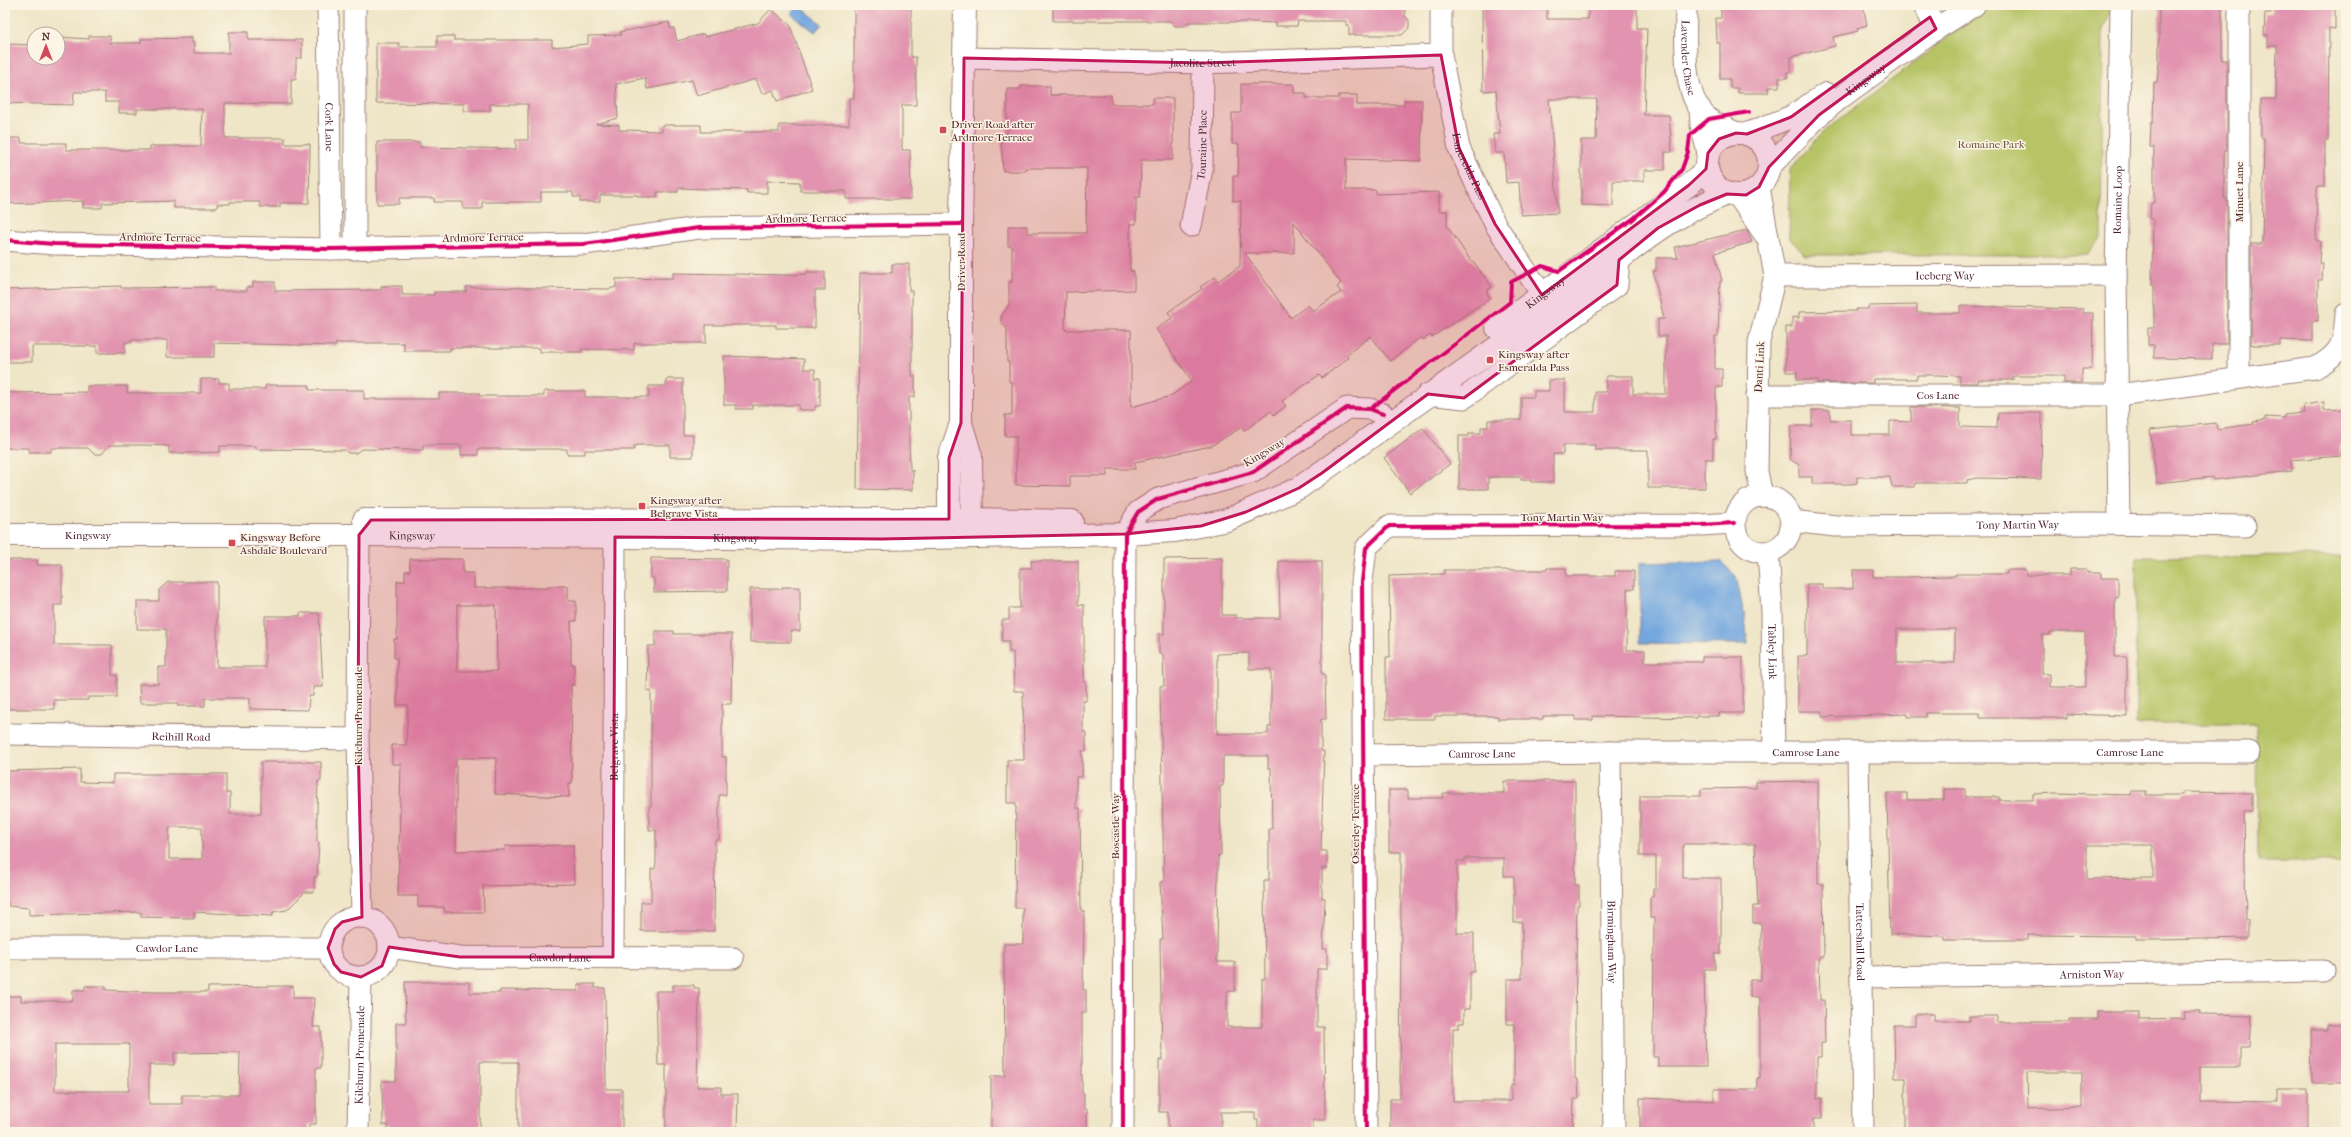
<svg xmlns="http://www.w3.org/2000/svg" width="2351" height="1137" font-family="'IM FELL French Canon',serif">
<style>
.green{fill:#b7c466;stroke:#807248}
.water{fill:#73a7df;stroke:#5e6385}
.building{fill:#e193af;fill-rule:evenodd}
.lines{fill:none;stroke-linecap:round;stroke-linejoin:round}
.street-casing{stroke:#9c8279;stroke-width:23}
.secondary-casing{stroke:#9c8279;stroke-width:24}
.street{stroke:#fff;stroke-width:21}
.secondary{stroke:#fff;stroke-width:22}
.cycleway-casing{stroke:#fcf5e5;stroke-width:6}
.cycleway{stroke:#d6006c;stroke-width:4}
.marked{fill:#c2185b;fill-opacity:0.2;stroke:#c2185b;stroke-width:3;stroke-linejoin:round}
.poi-dot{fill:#d1495b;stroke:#fcf5e5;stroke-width:1.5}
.labels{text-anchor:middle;stroke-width:3;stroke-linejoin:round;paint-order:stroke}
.street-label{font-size:11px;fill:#4a1f2b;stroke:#fcf5e5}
.poi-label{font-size:11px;fill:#4a1f2b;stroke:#fcf5e5;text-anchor:start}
.park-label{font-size:11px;fill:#6b513d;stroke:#fcf5e5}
</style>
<rect width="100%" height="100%" fill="#fcf5e5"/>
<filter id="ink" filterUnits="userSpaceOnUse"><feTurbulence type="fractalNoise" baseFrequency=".025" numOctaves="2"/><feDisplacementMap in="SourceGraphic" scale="8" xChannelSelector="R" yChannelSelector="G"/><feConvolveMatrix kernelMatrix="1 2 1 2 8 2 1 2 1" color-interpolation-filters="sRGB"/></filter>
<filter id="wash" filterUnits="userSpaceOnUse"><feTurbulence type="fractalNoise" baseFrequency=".012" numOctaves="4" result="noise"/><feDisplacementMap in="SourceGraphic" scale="16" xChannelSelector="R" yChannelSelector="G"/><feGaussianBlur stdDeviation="0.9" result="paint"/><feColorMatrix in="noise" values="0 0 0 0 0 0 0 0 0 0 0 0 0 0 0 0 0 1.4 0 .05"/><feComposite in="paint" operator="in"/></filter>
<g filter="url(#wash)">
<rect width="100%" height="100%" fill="#efe5c7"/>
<path class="green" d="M1990 5H2114L2103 29 2101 238 2087 255H1805L1789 238 1790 169 1823 132Z
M2346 556V862H2258L2257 724H2136V557Z"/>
<path class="water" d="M798 5 822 24 815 32 791 14Z
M1720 561 1736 576 1745 618 1748 644 1640 643V563Z"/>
<g id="blocks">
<path class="building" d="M854 5H911V57H916V105H902V150H910L911 199H846V191H800V182L767 181V193H747V190L678 188V192H657V197H638V195H600V202H580V197H573V192H541V202H482V209H463V202H434V198H399V204H377V142H420V147L516 149V140H528V104H490V111H464V104L376 103V43H399V47H437V36H454V40H552V47L588 44V36L621 35 620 32 669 22 670 28H674L677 41 704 34 705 37 758 23 771 9 790 25 812 89 777 101 773 90 762 94 756 79 697 96 692 80 647 89 645 78 616 84 618 118 596 124 619 125V130L662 131V125H701V132H779V125H849V98H854Z
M1053 5H1405V16L1409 20V28L1402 35H1349V25H1346V21H1298L1297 26H1276V23L1253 22H1188L1184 26H1175L1170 21H1053Z
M1482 5H1547V19H1588V5H1637V28H1647L1644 115H1669L1672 152H1665V170H1644V181H1613V206L1581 205V140H1596L1597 99H1549L1558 213 1521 215 1519 182 1506 183 1504 153H1495L1493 134H1500L1496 90 1483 91Z
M1721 5H1863L1867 25 1857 28 1858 31 1833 37 1835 46 1791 57V72H1787V78H1779V87H1768V93H1738V88H1730V79H1720V43H1717L1716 18H1721Z
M2159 5H2222V60H2227V150H2224V198H2227V344H2212V359L2154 358V345H2148V328H2154V285H2152L2153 219H2150L2151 203H2154V147H2150L2151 123H2153L2154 82H2157L2159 63Z
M2271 5H2335V29L2329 28 2328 141H2325V186H2317L2316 240 2320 241 2319 263H2323L2322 280H2318V321H2312V341L2280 340V345H2254L2251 344V244H2262L2264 138H2261V99H2276L2277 46H2268V35H2264L2265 13H2271Z
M229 32H248V40H302V58H296V79H291V104L225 103V138H285V144H310L309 203H280V207H260V202H230V204H217V208H174V201L102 203V208H83V201L5 204V138H21V143H66V150H150V146H201L202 109H137V113H119V102H105V92H74L73 105 5 103V53H9V44L31 45V36H34V58H58V37L89 39V36H110V43H141V39L192 38V43H194V53H229Z
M1241 84H1294V93H1306V98H1339V95H1357V105H1404V100H1422L1421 161 1346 159V190H1376V194L1439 192V211H1447V226L1471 261 1472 260 1492 287 1486 291 1490 298 1432 337 1430 335 1423 340 1421 337 1390 361 1371 336 1346 355 1348 358 1322 378 1319 375 1282 401 1286 406 1274 415 1271 411 1244 431 1242 427 1211 446 1135 462V469H1107V476H1070V486L1016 485V436H1005V415H1012V382H1009V362H1007V329L1001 322V317L1009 305V282H1012V246H1008V226H1027V233H1086L1087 168H1026V171H1003L1001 140H1007V89H1021V86H1050V95H1111V104H1153V98H1173V160H1141L1140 197H1136V224H1130V271H1134V290L1066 292 1065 330H1131V407L1171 396 1192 381 1156 329 1172 318 1168 312 1202 289 1200 287 1215 277 1218 281 1240 266 1241 201H1233V176H1238L1239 144H1232V113H1241ZM1294 222 1341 283 1337 287 1341 292 1313 311 1308 305 1291 318 1245 253H1294Z
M1747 230 1752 242 1715 253 1722 281 1720 282 1718 336H1715V369H1722V387H1716V439H1713V459H1705V488H1648V450H1595V445H1563V454H1553V482H1531V480H1521V477H1488V489H1459V436H1469V433H1481V427H1488V420H1521V397H1534V391H1549V380H1565V412H1595V392H1606V376H1633V394H1666V336H1658V319H1664L1653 271H1656V258H1678L1675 247Z
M892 264H909V291H912V376H915V397H909V443L910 470H913V490L857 489 860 273H892Z
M807 272H825V290H815V328H776V325H706V343H634V350L582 349V352H540V348H450V351H404V343H336V346L214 343V357H167V340H132V342H125V353H97V346H32V362H5V290L121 286V288L214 287V291H247V287H253V282H275V291L381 290V286H402V295H434V292H466V287L609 289 616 287V279L673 278V273L787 275 807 274Z
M1917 305V313H1960V306L2083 309V313H2093L2092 369H2082V383H2064V376H2013V380H1978V383H1960V376L1938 375H1917V379H1873V383H1818V380H1797V372H1786V327H1792V317L1799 318V312L1856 311V309H1868V306Z
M724 356 804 359V369H815V378H820V406H815V410H799V405H753V409H736V405H724Z
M201 379H219V383H229V389H265L266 385H309V390H364V399H439V393H479V396H544V391H585V397H649V386H666V379H683V435H693V457H670V445H638L634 446V450H585V454H567V449H478V455H461V445H423V450L361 449 356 453H348L345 450 256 449V446H220V452L191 453H169V446L146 445H109L102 454H94L88 448H51V452H29V448H5V393L87 392V386H127V393H201Z
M2324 402V410L2346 409V442H2341V456L2291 460 2292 471 2213 480 2212 477 2157 483 2150 430 2216 423 2217 429 2254 424 2253 422 2265 420V417L2284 418V415L2304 413 2303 405Z
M1911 407 1960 408V427L1997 428 1998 413H2042L2041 479 1976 478 1967 480V483H1915V487H1892L1890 477H1857V483L1851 484H1812V477H1799V465L1790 459 1791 426H1812V410H1830V420H1851V435H1890V421L1911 422Z
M1423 428 1450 464 1410 493 1384 458Z
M651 558 727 559V591L654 592V578H651Z
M1222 558V615H1236V618H1280L1279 561H1322V674H1325L1326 719H1321V751H1324L1321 851H1327V868H1322V898H1325L1323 949H1327V969H1317V1027H1324L1325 1120H1313V1132H1258V1120H1255V1112H1221V1132H1168V1112H1159V1060H1162L1160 939H1163L1160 882H1164L1160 686H1164L1163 654H1159V634H1164V559ZM1249 653V669H1271V727H1268V734H1217V654ZM1223 756H1268V768H1271L1272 829H1269V880H1264L1265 979H1262V1027H1227V991H1235V962H1217L1218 855H1221L1220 786H1223Z
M410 559H463V573H474V588H549V586H568V601H576V621H571V664H574V685H571L572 783H569V797L495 794 496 758H456V851L505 850V846L573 845 574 884 483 886 484 912H445L444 907H418V896H398L401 764H392V745H406L408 705H397V658H394V639H397V581H405V571H410ZM457 605H496L497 671H457Z
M6 560H37V565H62V605H54V645H112V675H117V697H88V700H54V709H8V686H5Z
M1031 561H1078V605H1084V682H1086V701H1083V732H1086V751H1082V777H1076V808H1080L1081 911H1084L1083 990H1086V1013H1082V1093H1084V1109H1087V1132H991V1076H1005L1004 944H1023V908H1015L1016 803H1007V760H1024L1023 691H1014L1013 652H1009V641H1002V620H1009V608H1020V568H1032Z
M1547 568H1566V576H1615V571H1634V589H1627V650H1645V662H1702V657H1743V713H1719V716H1697V718L1593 716V720H1576V716H1543V719H1498V716H1435V719H1386V657H1390L1389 576 1444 574V570H1547Z
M2070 569H2087V573H2101V578H2118V598H2115V657H2127V716L2067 714V718H1980V713H1926V717H1908V714L1822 717V711H1798V656H1807V584H1822V589H1853V570H1873V577H1905L1955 576V574H2007V570H2026V575H2070ZM1897 629H1955V663H1897ZM2050 632H2085V687H2050V674H2042V635H2050Z
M168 582H217V667H265V616H300V613H319L323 687H313V696H309L308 710 250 709V698H205V706H178V703H140L139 684H158V667H166V629H137V601H159V590Z
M782 587H800V631H791V642H750V589H782Z
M655 631H674V634H732L731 704H722V757H726V795H719V840H715L714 931H641V902H651V869H655L656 862V830H649V806H651V691H647L648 646H655Z
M261 762H321V781H318L317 808V842H319L317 877H314V892H305L287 910 273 912V916L194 912V918L141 917V912L29 915V908L8 906V902H5V781H7V771L80 769V782L113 783V774H226V793H230V814H261ZM169 827H202V859H169Z
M1504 781H1575V885H1579V905H1577L1575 1024V1079H1578L1579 1099H1574L1573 1132H1390V1099H1400L1401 919V852H1389V790H1408V798H1443V793H1504ZM1465 858H1504V876H1514V922H1522V979H1507V1024H1514V1085H1511V1101H1453V1028H1459V1023H1464V1009H1470V972H1474V933H1457V861H1465Z
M1818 781V884H1823L1824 957H1819L1820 1000H1824L1825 1043H1821V1057H1817V1098H1822V1119H1813V1132H1640V1098L1714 1101V1089H1757V1078H1760V997H1750V980H1761V923H1753V906H1758L1755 844H1683V878H1721V954H1715V969H1704L1706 1067H1658V1057H1653L1654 918H1650V897H1653V889H1656V856H1640V796H1701V789L1756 788V782Z
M1944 789H1965V797H1999V800H2033V794L2056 793 2131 795V791H2146V795H2182V792L2252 793V812H2244L2246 920H2248V938L2155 940H2136V936L2028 935V940H1945V936L1890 934 1887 793H1907V800H1944ZM2087 845H2153V878L2087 879Z
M405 982H469V993H500V990L578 991V984H595V988H605L606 1089H622V1132H518V1062H480V1132H388V1125H383L382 1081H396V1023H406Z
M673 985H694V988H699L697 1087H721V1094H738L737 1132H666V1065H658L656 991H673Z
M85 986H106V990L153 992H208V987L293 986V998H314L313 1027H321V1068H316V1124H309V1132H7L5 996H21V1001H73V990H85ZM55 1044H129V1091H55ZM240 1052 239 1095H182V1104H149V1065H174V1053Z
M2183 1011H2200V1014L2252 1015 2250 1047H2240V1067H2200V1101L2278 1102V1090H2306V1132H1905V1078H1895L1894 1025H1915V1014H1934V1021H1969V1016H1997V1022H2069V1019H2097V1012H2139V1019L2184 1018ZM2027 1072H2082V1107L2028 1109Z
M2327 1026H2346V1083H2312L2311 1031H2327Z"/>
</g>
</g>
<g filter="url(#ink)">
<use href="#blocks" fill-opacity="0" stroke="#9c8279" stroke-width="1"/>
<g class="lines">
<g class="street-casing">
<g id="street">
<path id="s1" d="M328 5 331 249"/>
<path d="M355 5V249"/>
<path id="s2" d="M1441 5V55L1459 148 1495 224 1551 308"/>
<path id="s3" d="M1686 5C1686 38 1680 97 1709 119 1716 125 1728 128 1736 133"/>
<path d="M1924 5 1936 29"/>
<path d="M2239 5V378"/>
<path id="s4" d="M964 58 1203 63 1441 55"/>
<path d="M1700 108 1701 125 1708 153"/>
<path d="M1759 187 1775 276 1759 342 1757 471 1762 496"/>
<path d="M1738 196 1765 235"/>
<path id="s5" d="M1191 226 1202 169 1203 63"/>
<path d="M5 240 54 244 331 249 584 244 699 228 961 224"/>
<path id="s6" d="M1775 276 2116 275"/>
<path d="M1428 394 1464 398 1617 285 1619 260"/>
<path id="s7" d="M1757 395H2118L2315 368C2342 353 2344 344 2346 314"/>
<circle cx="1763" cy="524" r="28"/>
<path id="s8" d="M1791 521 1836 526 2092 524 2245 526"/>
<path id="s9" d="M2119 524 2116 275 2121 5"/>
<path id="s10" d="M1768 552 1772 611 1774 752"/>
<path id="s11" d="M5 734 358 739"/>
<path id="s12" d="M1610 752 1614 1132"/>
<path id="s13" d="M1858 752 1863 1132"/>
<path id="s14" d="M1364 755 1610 752H2249"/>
<path d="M362 917 358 739 359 535 369 522"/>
<circle cx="359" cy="947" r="30"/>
<path id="s15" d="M389 947 460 957 733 958"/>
<path id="s16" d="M5 948H328"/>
<path id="s17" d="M613 957 615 537"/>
<path id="s18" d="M1861 977 2323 971"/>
<path id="s19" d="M358 1132 361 977"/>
<path d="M1123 1132 1125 534 1138 512 1158 499 1253 472 1347 408 1370 409 1383 414"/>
<path d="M1366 1132 1362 582 1366 548 1389 526 1702 525 1734 523"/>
</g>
</g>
<g class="secondary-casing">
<g id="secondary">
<path d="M965 5 961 224V423L971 456 972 534"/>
<circle cx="1738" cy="164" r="31"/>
<path d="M1747 134 1791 117 1826 94"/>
<path id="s20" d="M1769 167 1819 115 1841 97 1928 34 1974 5"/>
<path id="s21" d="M1497 328 1689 185 1706 169"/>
<path d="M364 520 971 519 1072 521"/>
<path d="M949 534V458L961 423"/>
<path id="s22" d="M5 535H359L881 539 1125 534 1175 531 1227 520 1299 488 1619 260C1655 231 1684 211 1727 194"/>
</g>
</g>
<use href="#street" class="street"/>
<use href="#secondary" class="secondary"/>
<g class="cycleway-casing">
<path id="cycleway" d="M5 240 54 244 331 249 584 244 699 228 961 224
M1370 409 1510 302 1511 282 1542 266 1559 271 1633 219 1664 192 1682 169 1688 152 1690 135 1709 119 1749 112
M1123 1132 1125 534 1138 512 1158 499 1253 472 1347 408 1370 409 1383 414
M1366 1132 1362 582 1366 548 1389 526 1702 525 1734 523"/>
</g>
<use href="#cycleway" class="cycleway"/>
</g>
</g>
<path class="marked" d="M1930 17 1936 29 1819 115 1769 167 1759 187 1746 195 1727 194 1700 205 1658 228 1619 260 1617 285 1464 398 1428 394 1322 473 1299 488 1246 512 1201 526 1125 534 881 539 615 537 613 957H460L389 947 382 966 361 977 341 972 334 964 328 948 335 929 342 922 362 917 358 739 359 535 371 520 949 519V458L961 423 964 58 1203 63 1441 55 1459 148 1495 224 1542 295 1689 185 1706 169 1708 153 1719 139 1736 133 1747 134 1791 117Z"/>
<g class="poi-dot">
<rect x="939" y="126" width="8" height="8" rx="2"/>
<rect x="1486" y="356" width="8" height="8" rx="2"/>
<rect x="638" y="502" width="8" height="8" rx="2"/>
<rect x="228" y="539" width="8" height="8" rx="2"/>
</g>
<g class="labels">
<g class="street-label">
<text dy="4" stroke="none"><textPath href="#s3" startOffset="53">Lavender Chase</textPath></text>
<text dy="4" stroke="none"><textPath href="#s4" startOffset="239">Jacolite Street</textPath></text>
<text dy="4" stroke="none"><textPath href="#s20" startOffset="131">Kingsway</textPath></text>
<text dy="4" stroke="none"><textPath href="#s1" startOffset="122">Cork Lane</textPath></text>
<text dy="4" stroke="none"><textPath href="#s5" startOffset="82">Touraine Place</textPath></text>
<text dy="4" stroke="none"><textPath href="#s2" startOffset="165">Esmerelda Pass</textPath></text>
<text transform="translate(2239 192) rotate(-90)" y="4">Minuet Lane</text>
<text dy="4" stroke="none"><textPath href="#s9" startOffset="324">Romaine Loop</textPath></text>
<text transform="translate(806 218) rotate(-1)" y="4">Ardmore Terrace</text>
<text transform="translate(160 237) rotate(1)" y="4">Ardmore Terrace</text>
<text transform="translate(483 237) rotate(-1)" y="4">Ardmore Terrace</text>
<text transform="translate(961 262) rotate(-90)" y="4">Driver Road</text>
<text dy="4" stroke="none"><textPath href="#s6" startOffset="170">Iceberg Way</textPath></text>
<text dy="4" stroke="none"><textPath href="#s21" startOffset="60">Kingsway</textPath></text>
<text transform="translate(1759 367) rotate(-87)" y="4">Danti Link</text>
<text dy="4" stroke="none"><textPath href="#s7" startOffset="181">Cos Lane</textPath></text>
<text transform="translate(1264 452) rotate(-31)" y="4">Kingsway</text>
<text x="1562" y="521">Tony Martin Way</text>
<text dy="4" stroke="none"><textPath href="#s8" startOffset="227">Tony Martin Way</textPath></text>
<text dy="4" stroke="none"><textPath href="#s22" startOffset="83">Kingsway</textPath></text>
<text dy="4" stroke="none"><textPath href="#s22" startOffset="407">Kingsway</textPath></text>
<text dy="4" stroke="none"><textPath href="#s22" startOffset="731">Kingsway</textPath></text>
<text dy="4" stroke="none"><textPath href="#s10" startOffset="100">Tabley Link</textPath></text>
<text transform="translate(358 716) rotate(-90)" y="4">Kilchurn Promenade</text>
<text dy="4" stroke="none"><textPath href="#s11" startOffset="176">Reihill Road</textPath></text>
<text dy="4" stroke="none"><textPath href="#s17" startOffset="210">Belgrave Vista</textPath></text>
<text dy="4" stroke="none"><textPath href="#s14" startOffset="442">Camrose Lane</textPath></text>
<text dy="4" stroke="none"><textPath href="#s14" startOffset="766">Camrose Lane</textPath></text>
<text dy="4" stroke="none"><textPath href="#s14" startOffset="118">Camrose Lane</textPath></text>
<text transform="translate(1355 824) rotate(-90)" y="4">Osterley Terrace</text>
<text transform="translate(1115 826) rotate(-90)" y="4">Boscastle Way</text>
<text dy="4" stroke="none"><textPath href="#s12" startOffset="190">Birmingham Way</textPath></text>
<text dy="4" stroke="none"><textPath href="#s13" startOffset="190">Tattershall Road</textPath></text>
<text dy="4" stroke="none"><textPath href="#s16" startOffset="162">Cawdor Lane</textPath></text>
<text dy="4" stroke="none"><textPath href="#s15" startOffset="172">Cawdor Lane</textPath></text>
<text dy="4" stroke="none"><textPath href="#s18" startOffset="231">Arniston Way</textPath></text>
<text dy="4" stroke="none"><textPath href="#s19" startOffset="77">Kilchurn Promenade</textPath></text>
</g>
<g class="poi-label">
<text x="951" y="128">Driver Road after<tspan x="951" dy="13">Ardmore Terrace</tspan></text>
<text x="1498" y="358">Kingsway after<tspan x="1498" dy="13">Esmeralda Pass</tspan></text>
<text x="650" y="504">Kingsway after<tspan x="650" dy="13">Belgrave Vista</tspan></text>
<text x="240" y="541">Kingsway Before<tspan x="240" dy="13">Ashdale Boulevard</tspan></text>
</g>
<g class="park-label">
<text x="1991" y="148">Romaine Park</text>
</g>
</g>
<rect width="2351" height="1137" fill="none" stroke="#fcf5e5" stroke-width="20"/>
<g transform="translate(46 46)"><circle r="19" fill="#fcf5e5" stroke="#b59f9b"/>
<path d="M0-3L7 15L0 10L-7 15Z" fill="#d1495b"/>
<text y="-6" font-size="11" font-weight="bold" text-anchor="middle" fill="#4a1f2b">N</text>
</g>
</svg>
